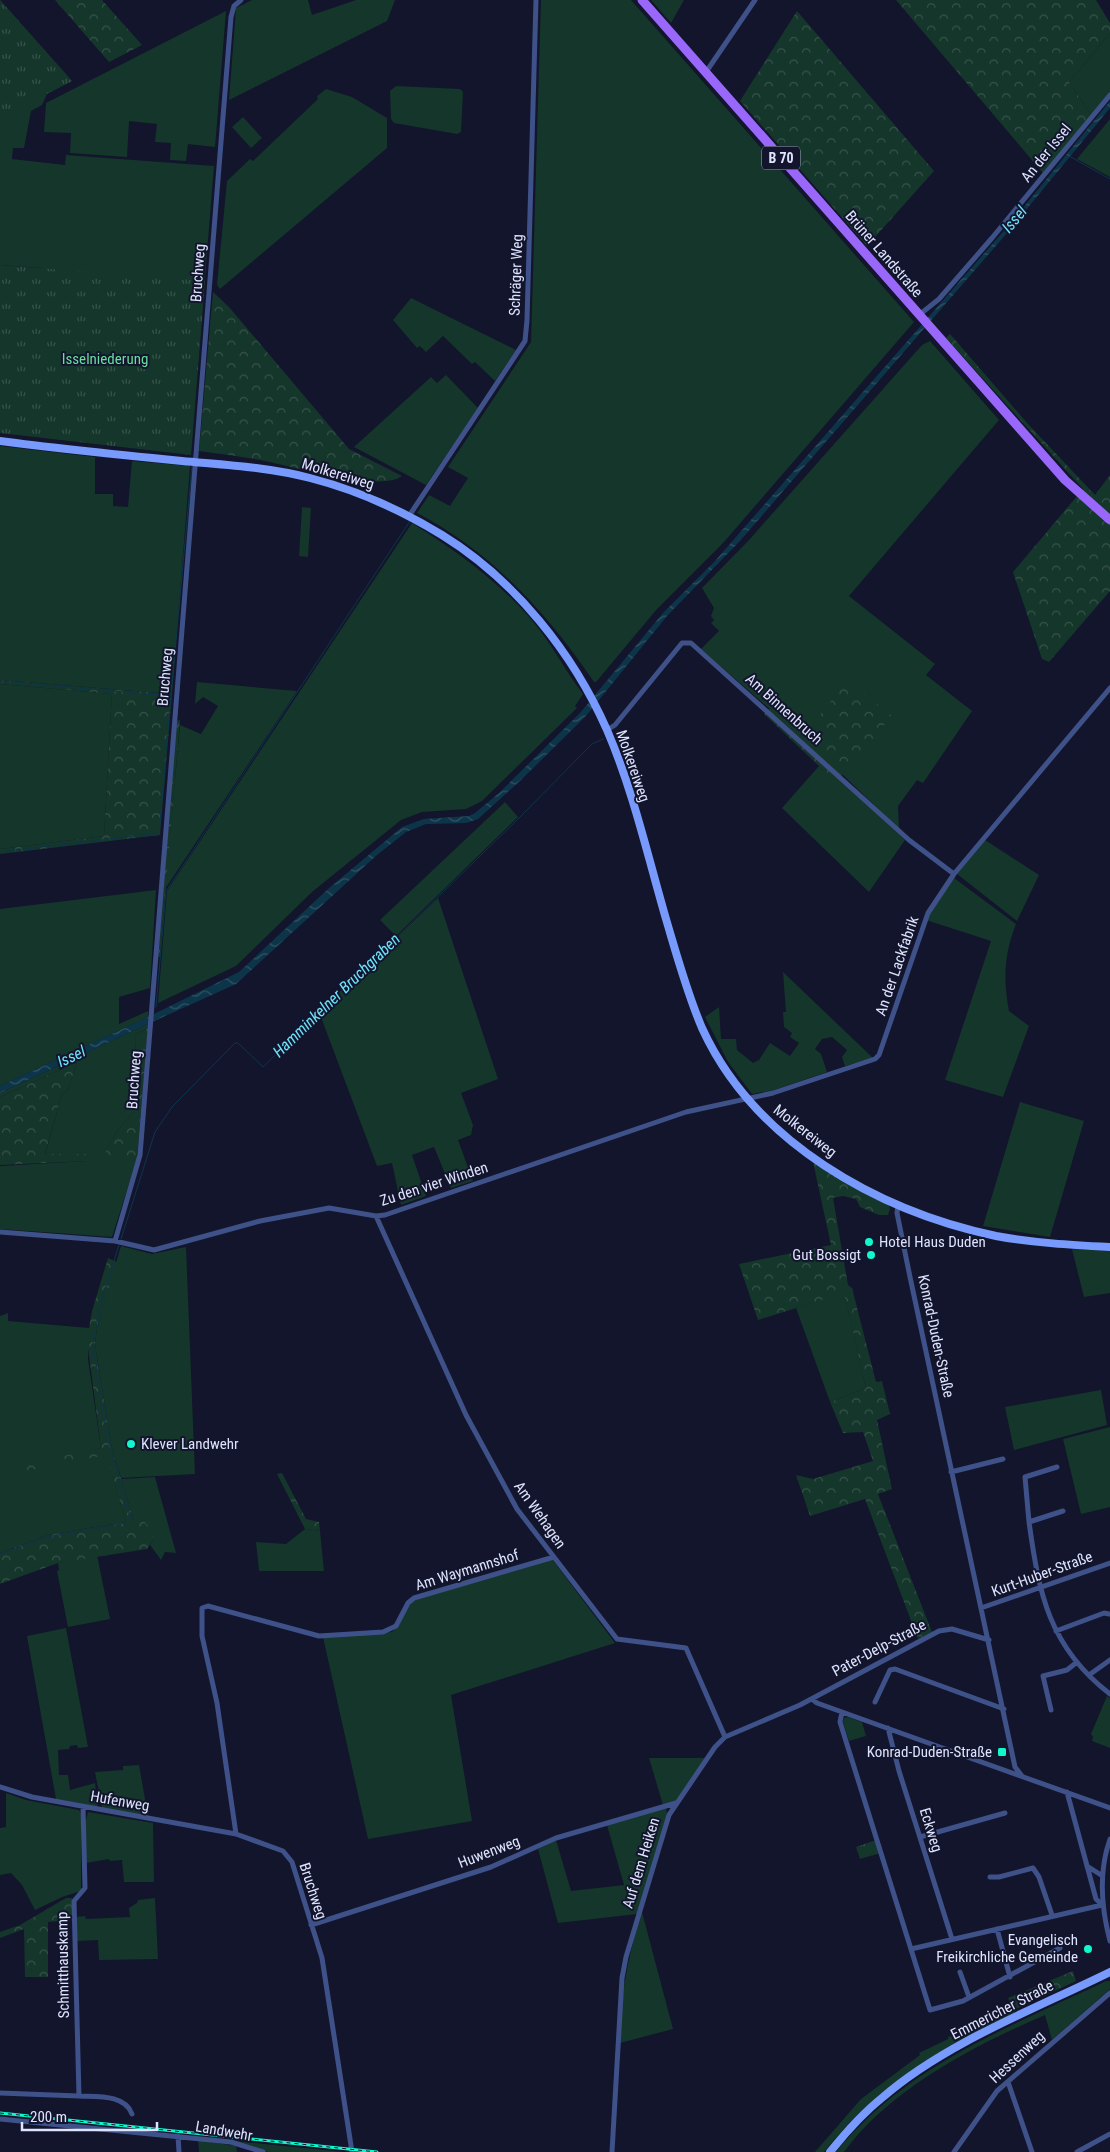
<svg xmlns="http://www.w3.org/2000/svg" width="1110" height="2152" font-family="'Roboto Condensed',sans-serif">
<style>
.grass{fill:#15362b}
.forest{fill:url(#forest-crowns)}
.park{fill:url(#park-tufts)}
.water{fill:url(#water-waves)}
.lines{fill:none;stroke-linecap:round;stroke-linejoin:round}
.stream{stroke:#0d354a;stroke-width:1}
.street{stroke:#3f5189;stroke-width:5}
.secondary{stroke:#779afc;stroke-width:8}
.primary{stroke:#9968fb;stroke-width:9}
.rail-casing{stroke:#0ff9cd;stroke-width:3}
.rail{stroke:#12152c;stroke-width:1;stroke-dasharray:4;stroke-linecap:butt}
.poi-dot{fill:#0ff9cd;stroke:#12152c;stroke-width:2}
.labels{text-anchor:middle;stroke-width:4;stroke-linejoin:round;paint-order:stroke}
.shield{fill:#12152c;stroke:#a1a5bf;stroke-width:1}
.shield-label{font-size:14px;font-weight:bold;fill:#dee3fe}
.street-label{font-size:15px;fill:#dee3fe;stroke:#12152c}
.park-label{font-size:15px;fill:#69df9f;stroke:#12152c}
.poi-label{font-size:15px;fill:#dee3fe;stroke:#12152c;text-anchor:end}
.water-label{font-size:16px;font-style:italic;fill:#6ee3fb;stroke:#12152c}
</style>
<defs>
<pattern id="forest-crowns" width="20" height="18" patternUnits="userSpaceOnUse" patternTransform="scale(1.25)"><rect width="20" height="18" fill="#15362b"/><path d="M2 6a3 3 0 1 1 6 0M12 15a3 3 0 1 1 6 0" fill="none" stroke="#37534b"/></pattern>
<pattern id="park-tufts" width="24" height="20" patternUnits="userSpaceOnUse" patternTransform="scale(1.25)"><rect width="24" height="20" fill="#15362b"/><path d="M3 7l-1-3M5 7V3M7 7l1-3M15 17l-1-3M17 17v-4M19 17l1-3" fill="none" stroke="#37534b"/></pattern>
<pattern id="water-waves" width="16" height="10" patternUnits="userSpaceOnUse" patternTransform="scale(1.25)"><rect width="16" height="10" fill="#0d354a"/><path d="M0 5q4-4 8 0t8 0" fill="none" stroke="#305265"/></pattern>
</defs>
<rect width="100%" height="100%" fill="#12152c"/>
<path class="grass" d="M0 0 72 81 47 94 42 105 31 111 24 148H13L12 159 65 165 66 155 214 166 191 450 41 268 0 265Z
M252 0H308L312 15 356 0H395L387 21 229 100 236 8Z
M541 0H631L914 322 724 542 657 609 596 682H594C547 613 492 552 417 513L429 495 450 506 468 478 448 467 531 342Z
M651 0H684L671 23Z
M226 11 215 147 188 144 186 161 170 160 171 143 155 142 157 124 129 121 127 157 70 153 71 133 44 132 46 103Z
M1110 33V92L1091 115 1069 82Z
M396 86 460 89 463 92 461 132 457 134 394 123 391 119 390 91Z
M326 89 352 97 387 118V148L220 289 217 285 227 181 250 159 253 161 318 99 317 96Z
M243 117 262 138 251 148 232 127Z
M1110 119V177L1077 159Z
M411 298 516 350 495 381 475 362 472 364 443 336 426 352 420 346 417 348 393 320Z
M930 341 999 420 849 596 935 664 926 675 972 711 923 783 917 780 898 806 899 829 842 774 891 716 802 737 701 649 719 631 711 623 714 620 711 616 714 608 702 588 749 540 922 345Z
M446 375 478 408 426 485 354 447 431 377 437 383Z
M0 446 95 457V494H113V506L128 507 132 461 190 466 172 694 0 680Z
M302 507 311 508 308 557 299 556Z
M412 523C458 552 501 583 535 624 553 646 566 672 583 694L575 706 577 708 482 801 466 809 422 812 401 820 312 892 236 966 158 1003 167 891Z
M197 682 297 691 165 889 180 725 201 734 218 706 203 697 195 704Z
M0 684 112 694 104 836 0 849Z
M819 766 836 781 839 778 905 840 869 892 782 808Z
M505 802 518 817 396 936 380 920Z
M985 840 1039 875 1017 921 957 874Z
M954 878 1016 924C1004 955 1003 978 1009 1011L1029 1026 1003 1097 945 1080 991 941 926 920Z
M156 890 150 988 119 997V1024L148 1011V1017L0 1086V909Z
M438 898 498 1079 461 1093 473 1125 471 1135 458 1140 473 1181 451 1188 434 1147 412 1155 426 1196 401 1205 392 1163 377 1166 319 1012Z
M783 972 873 1058 845 1066 842 1057 847 1050 832 1037 822 1039 815 1049 821 1054 827 1072 774 1090 752 1094 728 1062 705 1017 719 1007 721 1039H736L737 1050 753 1063 759 1060 770 1043 790 1056 799 1043 790 1037 792 1033 784 1027 783 1012H786Z
M150 1023 148 1028 136 1034 133 1113 117 1131 102 1159H137L112 1237 0 1229V1166L86 1161 87 1154 45 1155 62 1094 68 1090 77 1062 0 1097V1093Z
M1020 1102 1084 1121 1050 1237 983 1226Z
M121 1246 152 1254 186 1247 195 1474 121 1478 112 1449 95 1344 97 1328Z
M1072 1249 1110 1251V1293L1084 1297Z
M844 1292 866 1388 830 1402 796 1308Z
M8 1313V1321L89 1328 88 1359 101 1448 11 1473 106 1454 126 1522 47 1535 0 1553V1316Z
M1101 1390 1107 1425 1014 1450 1005 1407Z
M1110 1427V1507L1081 1514 1063 1439Z
M155 1477 176 1553 165 1552 161 1560 150 1545 153 1540 134 1521 121 1479Z
M305 1529 320 1531 324 1571H259L256 1542 286 1544Z
M97 1555 110 1619 68 1627 57 1571 59 1570 58 1563Z
M552 1559 615 1643 451 1695 472 1821 368 1839 323 1637 392 1632C403 1623 403 1608 415 1600Z
M66 1628 88 1747 78 1748 77 1745 70 1746 69 1749 58 1750 59 1775H68L70 1790 95 1783 98 1807 56 1799 27 1636Z
M1107 1696 1110 1698V1748L1092 1741 1093 1737 1091 1734Z
M848 1717 862 1722 866 1736 849 1741 843 1722 844 1718Z
M649 1758H705L677 1801 663 1805Z
M139 1765 148 1816 102 1808 95 1772 123 1770V1766Z
M6 1793 26 1800 79 1810 81 1814V1891L62 1897 35 1910 22 1885 11 1873 0 1875V1828L6 1827Z
M666 1808 667 1814 637 1914 558 1923 538 1849 556 1840 571 1891 624 1885 607 1825Z
M88 1812 153 1823 154 1882H124L122 1860 110 1861 109 1859 86 1863 85 1824Z
M155 1898 158 1959 99 1960 98 1940 77 1941 76 1917 85 1916 86 1919 130 1917 129 1908 137 1903 138 1900Z
M642 1912 673 2029 620 2043C621 1993 627 1960 642 1912Z
M1106 1981H1110V1989L1052 2040 1045 2015C975 2045 890 2089 844 2152H836C907 2065 1008 2028 1106 1981Z
M1014 2010 1015 2014C934 2054 882 2081 824 2152H815L861 2099 920 2055 919 2053 948 2039V2037Z
M198 2140 236 2146 237 2152H199Z
M233 2141 344 2152H268Z"/>
<path class="forest" d="M55 0H102L142 45 109 62Z
M896 0H1096L1110 23V33L1069 82 1091 115 1043 173Z
M797 11 934 171 867 246 740 101Z
M213 292 229 307 349 449 402 476C379 493 289 465 260 460 239 456 219 454 199 451Z
M950 334 1028 424 1095 495 1110 475V591L1049 662 1042 659 1013 572 1083 489 946 338Z
M0 680 172 694 160 835 0 854V849L104 836 112 694 0 684Z
M848 680 892 716 836 782 764 714 770 708 802 737Z
M180 720 160 957H158L176 721Z
M148 1028 137 1159 101 1160 117 1131 133 1113 136 1034Z
M77 1062 68 1090 62 1094 45 1154H87V1161L0 1165V1097Z
M813 1162 888 1204 890 1208 888 1215H879L860 1207 856 1199 843 1196 833 1198 848 1285 852 1288 876 1382 882 1381 890 1414 877 1420 892 1489 878 1494 932 1632 918 1639 865 1499 810 1516 796 1475 813 1479 873 1461 863 1432 843 1433 830 1402 866 1388 844 1293 758 1320 739 1264 831 1245Z
M108 1258 117 1262 97 1328 95 1344 112 1449 134 1521 143 1520 150 1528 153 1540 147 1549 58 1563 0 1584V1553L47 1535 126 1522 106 1455 11 1474V1467L101 1448 87 1340 92 1311Z
M282 1473 306 1519 319 1522 320 1531 305 1529 277 1474Z
M66 1898H72L73 1920 48 1922V1977H25L24 1929 0 1938V1932L20 1925Z
M1073 1971 1076 1981 1014 2010 1008 1998Z"/>
<path class="park" d="M0 0 72 81 0 118Z
M0 265 205 281 191 455 0 433Z
M876 1840 880 1853 860 1859 856 1847Z"/>
<path class="water" d="M1110 101V108L1007 233 739 542 667 616 586 716 521 780 478 819 466 823 426 824 406 832 377 855 236 984 152 1022V1015L239 972 328 889 402 827 424 819 469 816 475 813 499 793 580 713 663 613 715 561 1009 225Z
M150 1016V1023L0 1093V1086Z"/>
<g class="lines">
<path class="stream" d="M1069 156 1110 179
M0 681 169 696
M165 761 192 466
M0 852 159 833 165 766
M156 1007 166 891 410 521
M121 1239 155 1132 172 1107 235 1043H238L263 1067 517 820 592 744 603 739
M119 1245 99 1309 93 1344 107 1437 131 1520
M0 1554 47 1537 126 1523"/>
<path class="street" d="M706 72 755 0
M919 315 939 299 992 238 1110 95
M409 516 525 341 527 320 536 0
M607 730 615 725 682 643H691L909 840 954 874
M898 1204 897 1213 910 1277 1015 1767 1022 1776
M376 1216 466 1415 517 1509 617 1639 686 1648 725 1737
M0 1232 115 1241 154 1250 260 1221 329 1208 376 1216 385 1215 686 1112 773 1093 875 1059 879 1055 928 913 954 874 1110 688
M115 1241 140 1155 231 17 234 6 241 0
M1057 1467 1025 1477 1029 1522 1063 1511
M951 1472 1003 1459
M1029 1522C1039 1594 1049 1647 1110 1694
M981 1608 1110 1563
M1056 1631 1104 1613 1109 1614
M1089 1675 1110 1660
M812 1699 817 1703 1110 1808
M875 1702 890 1670 895 1669 1004 1709
M1051 1710 1043 1676 1067 1670 1077 1662
M842 1712 840 1722 930 2010 963 2001 1060 1948
M888 1728 899 1771 952 1939
M0 1787 32 1797 236 1834
M1067 1792 1096 1899 1102 1905
M920 1837 1005 1813
M1110 1839C1098 1873 1101 1907 1110 1941
M1087 1866 1101 1875
M990 1877H999L1033 1868 1039 1877 1052 1915
M311 1925 491 1867 556 1838 676 1803
M997 1929 1010 1977
M911 1949 1102 1905
M960 1972 969 1997
M1008 2082 1032 2152
M0 2093 79 2096 74 1901 85 1888 83 1807
M79 2096C96 2097 125 2094 132 2114
M0 2119 231 2142 263 2152
M178 2136 179 2152
M352 2152 322 1958 292 1862 283 1851 236 1834 217 1703 202 1636V1608L208 1606 319 1636 383 1632 396 1626 408 1603 414 1598 554 1557
M612 2152 622 1978 626 1957 669 1815 715 1747 725 1737 800 1705 939 1631 952 1629 989 1640
M954 2152 997 2091 1110 1993
M1077 2152 1110 2134"/>
<path class="secondary" d="M0 441C60 449 121 455 182 461 225 465 268 467 310 478 357 490 401 510 442 535 515 580 573 653 607 730 633 790 648 857 666 919 677 956 687 993 702 1028 754 1142 878 1211 996 1236 1034 1243 1072 1245 1110 1247
M830 2152C846 2132 863 2113 883 2097 945 2043 1037 2008 1110 1972"/>
<path class="primary" d="M642 0 1065 480 1110 520"/>
<g class="rail-casing">
<path id="rail" d="M0 2113 377 2152"/>
</g>
<use href="#rail" class="rail"/>
</g>
<g class="poi-dot">
<circle cx="869" cy="1242" r="5"/>
<circle cx="871" cy="1255" r="5"/>
<circle cx="131" cy="1444" r="5"/>
<rect x="997" y="1747" width="10" height="10" rx="2.5"/>
<circle cx="1088" cy="1949" r="5"/>
</g>
<g class="labels">
<rect class="shield" x="762" y="146.5" width="38" height="23" rx="4"/>
<g class="shield-label">
<text x="781" y="163">B 70</text>
</g>
<g class="street-label">
<text transform="translate(1046 153) rotate(-51)" y="5">An der Issel</text>
<text transform="translate(884 254) rotate(49)" y="5">Brüner Landstraße</text>
<text transform="translate(198 273) rotate(-86)" y="5">Bruchweg</text>
<text transform="translate(516 275) rotate(-88)" y="5">Schräger Weg</text>
<text transform="translate(338 474) rotate(17)" y="5">Molkereiweg</text>
<text transform="translate(165 677) rotate(-85)" y="5">Bruchweg</text>
<text transform="translate(784 709) rotate(42)" y="5">Am Binnenbruch</text>
<text transform="translate(633 766) rotate(71)" y="5">Molkereiweg</text>
<text transform="translate(897 966) rotate(-71)" y="5">An der Lackfabrik</text>
<text transform="translate(134 1080) rotate(-86)" y="5">Bruchweg</text>
<text transform="translate(805 1131) rotate(38)" y="5">Molkereiweg</text>
<text transform="translate(434 1184) rotate(-18)" y="5">Zu den vier Winden</text>
<text transform="translate(936 1336) rotate(78)" y="5">Konrad-Duden-Straße</text>
<text transform="translate(540 1515) rotate(55)" y="5">Am Wehagen</text>
<text transform="translate(467 1570) rotate(-17)" y="5">Am Waymannshof</text>
<text transform="translate(1042 1574) rotate(-20)" y="5">Kurt-Huber-Straße</text>
<text transform="translate(879 1648) rotate(-28)" y="5">Pater-Delp-Straße</text>
<text transform="translate(120 1801) rotate(10)" y="5">Hufenweg</text>
<text transform="translate(931 1830) rotate(73)" y="5">Eckweg</text>
<text transform="translate(489 1852) rotate(-21)" y="5">Huwenweg</text>
<text transform="translate(641 1863) rotate(-73)" y="5">Auf dem Heiken</text>
<text transform="translate(313 1891) rotate(72)" y="5">Bruchweg</text>
<text transform="translate(63 1965) rotate(-91)" y="5">Schmitthauskamp</text>
<text transform="translate(1002 2010) rotate(-27)" y="5">Emmericher Straße</text>
<text transform="translate(1017 2057) rotate(-43)" y="5">Hessenweg</text>
<text transform="translate(224 2131) rotate(10)" y="5">Landwehr</text>
</g>
<g class="park-label">
<text x="105" y="364">Isselniederung</text>
</g>
<g class="poi-label">
<text x="879" y="1247" text-anchor="start">Hotel Haus Duden</text>
<text x="861" y="1260">Gut Bossigt</text>
<text x="141" y="1449" text-anchor="start">Klever Landwehr</text>
<text x="992" y="1757">Konrad-Duden-Straße</text>
<text x="1078" y="1945">Evangelisch<tspan x="1078" dy="17">Freikirchliche Gemeinde</tspan></text>
</g>
<g class="water-label">
<text transform="translate(1014 219) rotate(-50)" y="6">Issel</text>
<text transform="translate(336 995) rotate(-44)" y="6">Hamminkelner Bruchgraben</text>
<text transform="translate(71 1056) rotate(-25)" y="6">Issel</text>
</g>
</g>
<path d="M22 2122v8h135v-8" fill="none" stroke="#dee3fe" stroke-width="2.5"/>
<text x="30" y="2122" font-size="15" fill="#dee3fe" stroke="#12152c" stroke-width="4" paint-order="stroke">200 m</text>
</svg>
